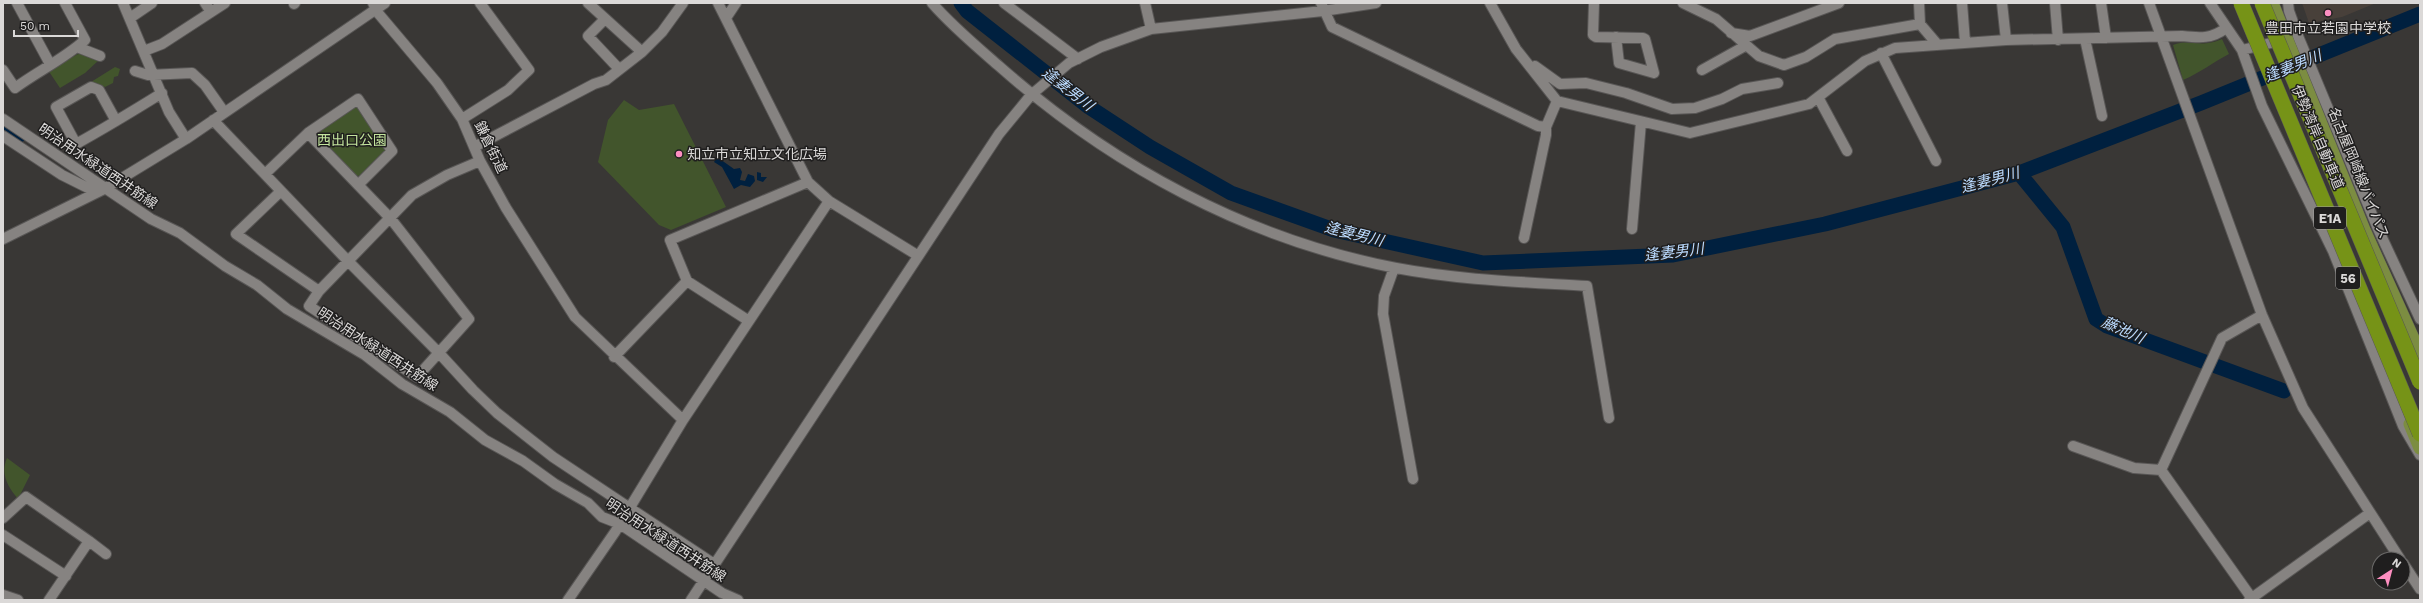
<svg xmlns="http://www.w3.org/2000/svg" width="2423" height="603" font-family="'Work Sans','Noto Sans JP',sans-serif">
<style>
.built{fill:#48403a}
.green{fill:#42552c}
.water{fill:#00203f}
.lines{fill:none;stroke-linecap:round;stroke-linejoin:round}
.river{stroke:#00203f;stroke-width:15}
.minor-casing{stroke:#585655;stroke-width:12}
.major-casing{stroke:#585655;stroke-width:14}
.minor{stroke:#868381;stroke-width:10}
.major{stroke:#7c8d41;stroke-width:13}
.highway-bridge-casing{stroke:#585655;stroke-width:16;stroke-linecap:butt}
.highway-bridge{stroke:#769317;stroke-width:15}
.poi-dot{fill:#fd8ec0;stroke:#1f1e1e;stroke-width:1.5}
.labels{text-anchor:middle;stroke-width:3;stroke-linejoin:round;paint-order:stroke}
.shield{fill:#1f1e1e;stroke:#a3a1a0;stroke-width:1}
.shield-label{font-size:13px;font-weight:bold;fill:#dbd9d8}
.poi-label{font-size:14px;fill:#dbd9d8;stroke:#1f1e1e}
.street-label{font-size:14px;fill:#dbd9d8;stroke:#1f1e1e}
.park-label{font-size:14px;fill:#c3e49d;stroke:#1f1e1e}
.water-label{font-size:15px;font-style:italic;fill:#bbdbff;stroke:#1f1e1e}
</style>
<rect width="100%" height="100%" fill="#393735"/>
<path class="built" d="M2302 3H2376L2342 17 2309 23Z"/>
<path class="green" d="M2222 39 2229 54C2213 62 2200 73 2183 80L2173 45C2191 38 2199 49 2222 39Z
M82 52 99 60 85 73 60 88 48 70Z
M115 67 120 69 118 76 114 77 113 83 105 87 91 82Z
M624 100 639 110 674 104 726 207 671 230 659 225 598 162 608 120Z
M354 107H358L385 147V151L359 176 355 175 316 135V131Z
M7 458 30 475 18 499C8 487 0 474 7 458Z"/>
<path class="water" d="M3 124 31 143 25 140 22 142 3 129Z
M717 157 734 169 740 168 742 172 740 180 745 181 748 174 754 176 755 181 750 187 741 185 734 189 722 167 714 162Z
M757 172 761 173V177H767L763 182 757 180Z"/>
<g class="lines">
<path class="river" d="M961 3 967 11 1089 107 1150 147 1231 193 1334 230 1483 263 1673 255 1825 224 2019 173 2201 103 2420 14
M2019 173 2063 227 2096 319 2107 326 2284 391"/>
<g class="minor-casing">
<path id="minor" d="M17 3 50 64
M123 3 169 112 186 139
M205 3 211 12
M373 3 378 13 437 83 462 119 480 161 506 208 575 317 683 420
M588 3 642 52
M718 3 808 182 829 201 917 255
M932 3C952 26 976 46 999 66 1112 166 1247 239 1396 268 1459 280 1523 282 1587 286L1609 418
M1004 3 1078 59
M1145 3 1151 29
M1321 3 1332 27 1538 126 1546 127 1557 101
M1490 3 1516 49 1557 101 1690 133 1809 104 1865 61 1895 48 2006 40 2182 36C2200 38 2212 39 2226 28
M1594 3 1593 35 1596 37 1643 38 1645 39 1654 73 1619 63 1616 37
M1683 3 1716 19 1759 56 1784 65 1806 57 1835 39 1920 24
M1919 3 1920 24 1937 44
M1962 3 1965 42
M2002 3 2006 40
M2055 3 2058 40
M2101 3 2106 38
M2149 3 2262 315 2303 408 2400 559
M2210 3 2242 50 2262 106 2333 251 2403 426 2420 455
M2288 3 2289 11 2298 36 2378 229 2420 319
M294 4 295 3
M130 18 152 3
M726 18 736 3
M605 19 588 36 619 69
M1731 33 1750 36 1839 3
M2085 39 2102 116
M77 47 100 56
M2242 50 2283 40
M144 51 162 44 225 3
M1881 53 1936 161
M1535 66 1560 84 1586 83 1626 93 1672 109 1695 108 1722 99 1742 89 1778 83
M3 70 15 88C38 71 64 59 85 40L65 3
M1702 70 1745 46
M135 71 148 75 192 73 205 85 224 112
M1818 97 1847 151
M3 119 151 219 180 233 225 266 257 285 287 309 365 355 402 384 450 412 485 440 523 461 555 484 588 503 602 517 620 524 722 593 738 600
M462 119 508 90 529 70 480 3
M213 120 348 261 439 353 473 390 497 413 553 457 714 564
M116 121 99 90 91 87 56 107 76 144C105 128 133 111 162 93
M308 133 358 99 392 151 358 185
M3 136 62 175 96 192
M474 147 594 84 606 80 642 52 662 32 683 3
M265 174 308 133 391 219 469 319 417 377 309 306 319 291 236 234 281 191
M1632 229 1641 122
M1524 238 1546 135V127
M3 239 104 189 186 139 385 3
M1394 268 1384 296 1383 314 1413 479
M319 291 412 195 447 175 480 161
M749 321 687 281 670 240 808 182
M614 357 687 281
M2073 446 2134 468 2161 470
M2161 470 2222 338 2262 315
M2161 470 2253 600
M3 518 26 497 89 541 49 600
M3 535 66 576
M89 541 106 554
M2403 563 2420 589
M3 595 18 600
M568 600 615 532 683 420 829 201
M691 600 999 134 1031 95 1069 63 1101 47 1151 29 1323 11 1376 3
M2249 600 2370 513"/>
</g>
<g class="major-casing">
<path id="major" d="M2272 3 2364 230 2420 354
M2410 424 2420 448"/>
</g>
<use href="#minor" class="minor"/>
<use href="#major" class="major"/>
<g class="highway-bridge-casing">
<path id="highway-bridge" d="M2241 3 2420 434
M2262 3 2420 382"/>
</g>
<use href="#highway-bridge" class="highway-bridge"/>
</g>
<g class="poi-dot">
<circle cx="2328" cy="13" r="4"/>
<circle cx="679" cy="154" r="4"/>
</g>
<g class="labels">
<g class="shield">
<rect x="2314" y="207" width="32" height="22" rx="3"/>
<rect x="2336" y="267" width="24" height="22" rx="3"/>
</g>
<g class="shield-label">
<text x="2330" y="223">E1A</text>
<text x="2348" y="283">56</text>
</g>
<g class="poi-label">
<text x="2328" y="33">豊田市立若園中学校</text>
<text x="687" y="159" text-anchor="start">知立市立知立文化広場</text>
</g>
<g class="street-label">
<text transform="translate(2318 137) rotate(67)" y="5">伊勢湾岸自動車道</text>
<text transform="translate(491 147) rotate(64)" y="5">鎌倉街道</text>
<text transform="translate(98 166) rotate(34)" y="5">明治用水緑道西井筋線</text>
<text transform="translate(2359 173) rotate(68)" y="5">名古屋岡崎線バイパス</text>
<text transform="translate(378 349) rotate(33)" y="5">明治用水緑道西井筋線</text>
<text transform="translate(666 540) rotate(33)" y="5">明治用水緑道西井筋線</text>
</g>
<g class="park-label">
<text x="352" y="145">西出口公園</text>
</g>
<g class="water-label">
<text transform="translate(2293 66) rotate(-22)" y="5">逢妻男川</text>
<text transform="translate(1068 89) rotate(38)" y="5">逢妻男川</text>
<text transform="translate(1990 180) rotate(-15)" y="5">逢妻男川</text>
<text transform="translate(1354 234) rotate(14)" y="5">逢妻男川</text>
<text transform="translate(1674 252) rotate(-7)" y="5">逢妻男川</text>
<text transform="translate(2123 330) rotate(24)" y="5">藤池川</text>
</g>
</g>
<rect width="2423" height="603" fill="none" stroke="#dbd9d8" stroke-width="8"/>
<g transform="translate(2391 571) rotate(36)"><circle r="19" fill="#1f1e1e" stroke="#6a6968"/>
<path d="M0-3L7 15L0 10L-7 15Z" fill="#fd8ec0"/>
<text y="-6" font-size="11" font-weight="bold" text-anchor="middle" fill="#dbd9d8">N</text>
</g>
<path d="M14 30v6h64v-6" fill="none" stroke="#dbd9d8" stroke-width="2"/>
<text x="20" y="30" font-size="12" fill="#dbd9d8" stroke="#1f1e1e" stroke-width="3" paint-order="stroke">50 m</text>
</svg>
